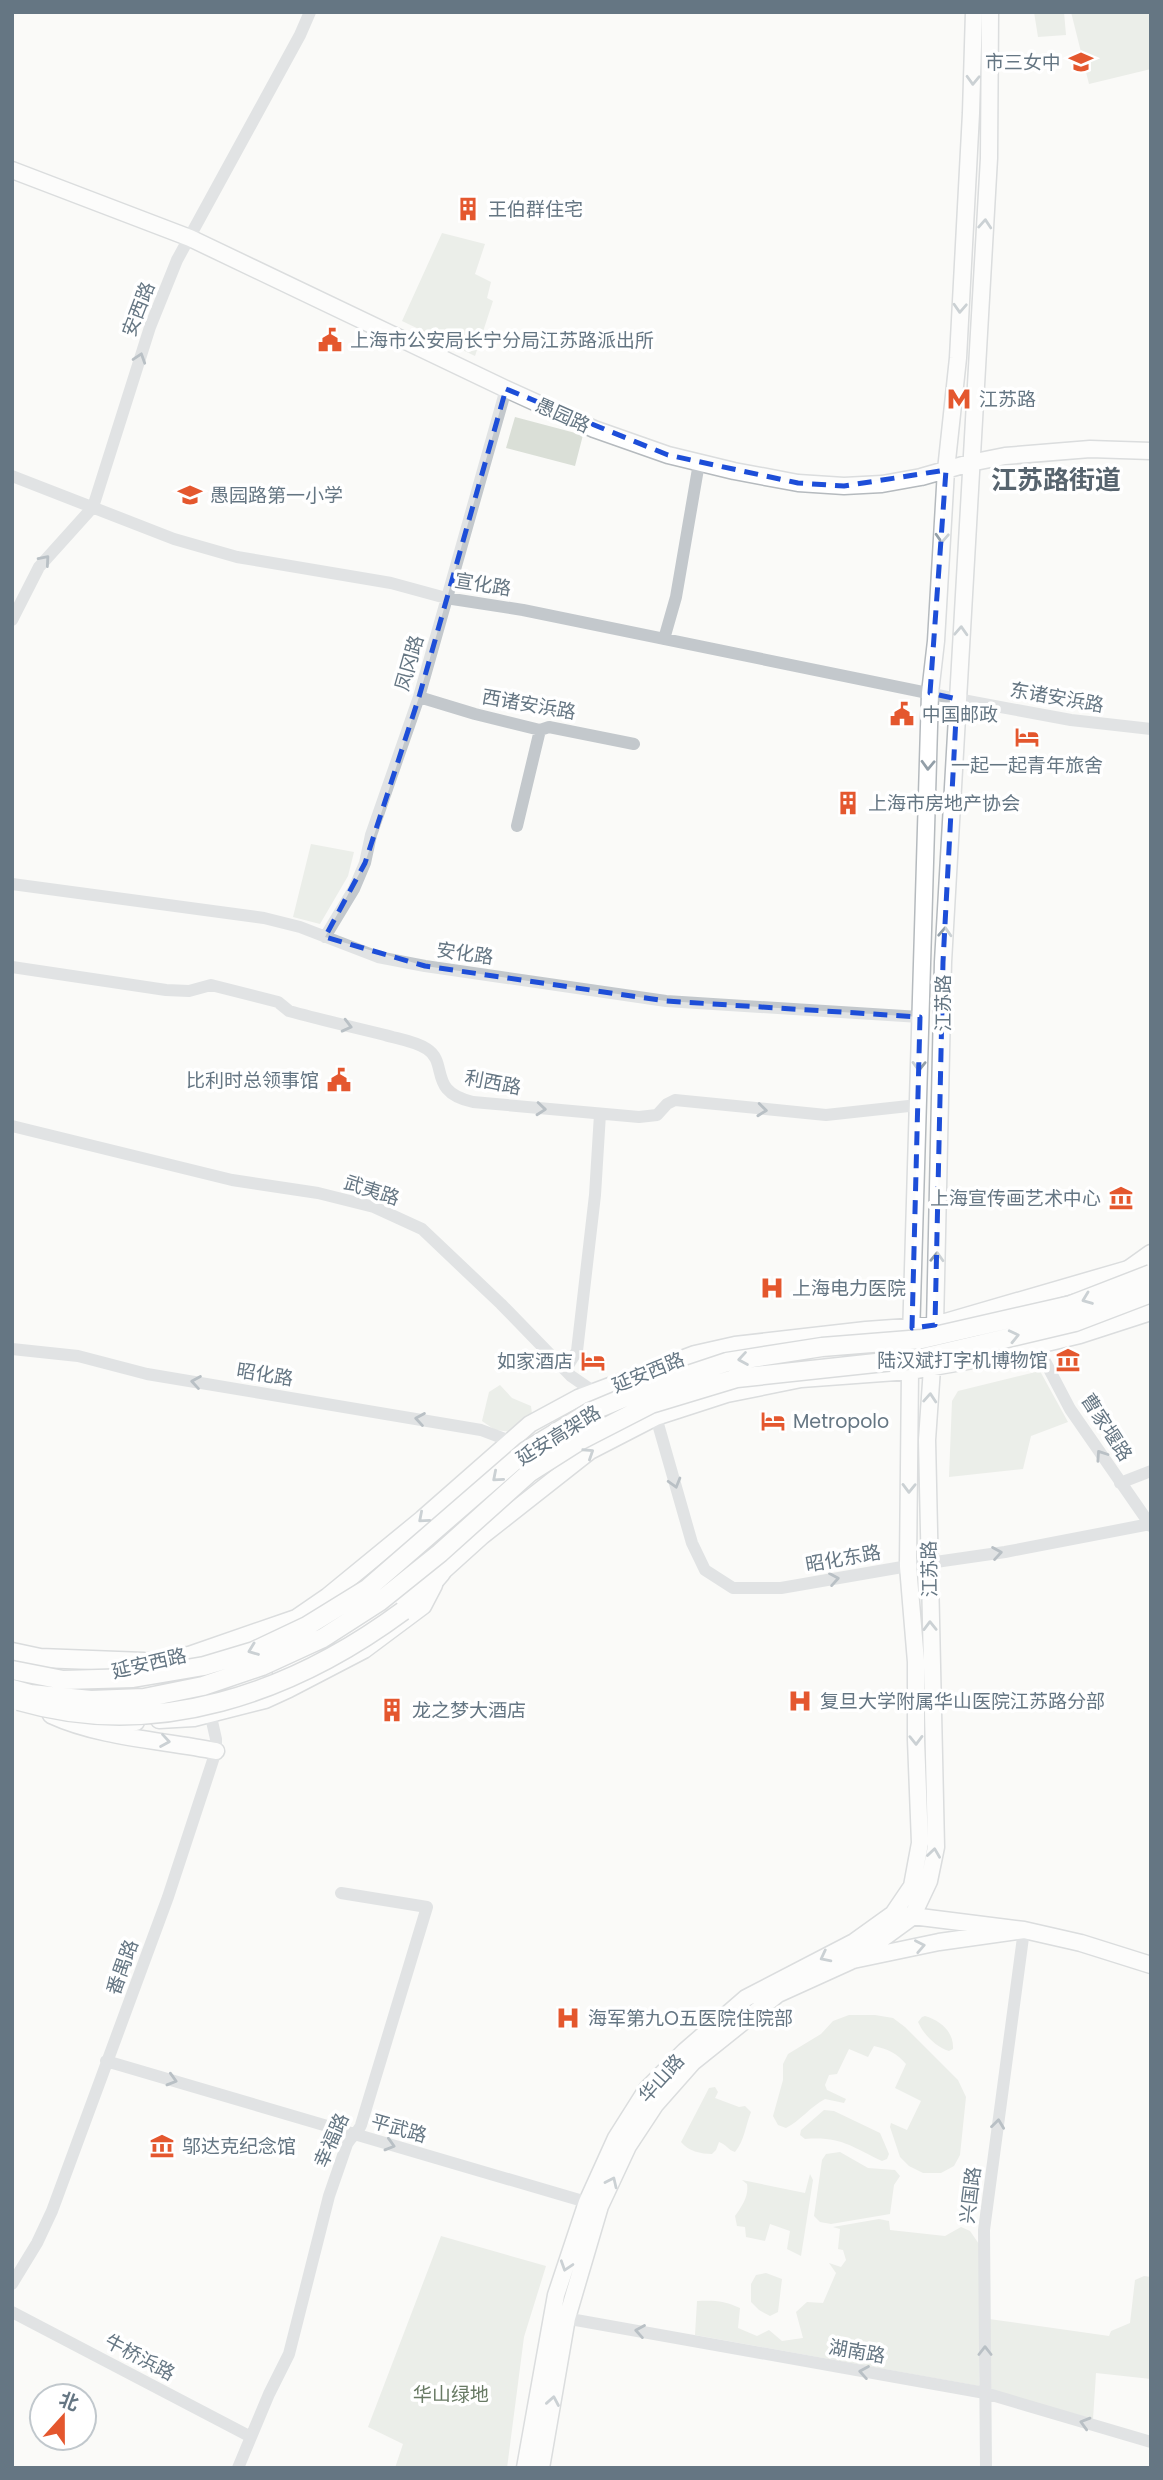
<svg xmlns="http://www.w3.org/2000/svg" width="1163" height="2480" font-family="Poppins,'Noto Sans SC',sans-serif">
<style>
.green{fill:#dadfd7}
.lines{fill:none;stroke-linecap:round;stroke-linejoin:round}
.major-casing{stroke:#b5babe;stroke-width:19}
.highway-casing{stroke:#b4b9bd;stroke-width:21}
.minor{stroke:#c3c8cc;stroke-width:12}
.major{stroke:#fff;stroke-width:16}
.highway{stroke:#fff;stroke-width:18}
.highway-bridge-casing{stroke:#b4b9bd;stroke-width:21;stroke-linecap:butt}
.highway-bridge{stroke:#fff;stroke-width:18}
.oneway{stroke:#939fa8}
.oneway2{stroke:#6a7a87}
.marked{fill:none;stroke:#1d4ed8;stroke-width:5;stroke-dasharray:14 9;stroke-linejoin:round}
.labels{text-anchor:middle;stroke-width:7;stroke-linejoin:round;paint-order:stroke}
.poi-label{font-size:19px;fill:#657683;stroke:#fff;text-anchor:start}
.street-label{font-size:19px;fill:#657683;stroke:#fff}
.park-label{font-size:19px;fill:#687a64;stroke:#fff}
.district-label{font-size:26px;font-weight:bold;fill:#57646e;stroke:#fff}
</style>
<rect width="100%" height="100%" fill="#fafaf8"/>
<path class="green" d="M1034 12H1064L1066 35 1038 37Z
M1071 12H1151V69L1089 84Z
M442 233 485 244 475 274 491 282 487 298 493 301 475 356 402 321Z
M515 417 583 435 575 466 506 448Z
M311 844 354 852 348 876 320 924 293 917Z
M1040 1371 1068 1422 1031 1436 1023 1469 949 1477 952 1401 958 1391Z
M500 1385 512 1398 531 1406 532 1414 512 1432 495 1430 482 1421 489 1392Z
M849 2015H875L893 2018 905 2027 958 2080 966 2097 960 2155 954 2166 941 2173H923L909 2166 900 2157 890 2127 891 2123 907 2130 921 2101 895 2088 906 2064C897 2053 887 2049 874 2046L868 2057 849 2049 837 2074 829 2075 825 2085 827 2090 846 2099 844 2103 825 2099C810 2107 800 2121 786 2128L778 2125 773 2116 783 2080V2064L788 2054 821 2034 833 2021Z
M925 2016C941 2021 954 2032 953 2049L949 2051C936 2047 924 2035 918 2022L922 2017Z
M715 2087 718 2092 715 2098 739 2107 745 2106 751 2112C745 2127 745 2139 735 2152 728 2150 726 2144 719 2142L716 2150 712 2154C701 2154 688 2151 681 2142L709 2088Z
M824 2110 834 2111 880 2133 889 2154 887 2159 882 2161C852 2147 841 2136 805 2139L800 2135 801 2130Z
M840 2152 868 2168 895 2170 900 2176 894 2185 890 2214 831 2224 820 2222 814 2216 822 2160 826 2154Z
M810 2174 813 2180 801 2256 787 2249 790 2231 770 2224 765 2241 746 2237 745 2227 737 2226 735 2216C742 2206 749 2196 747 2184L742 2180 805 2193Z
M879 2219 889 2221 890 2230 945 2236 961 2227 970 2231 979 2244V2386L695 2335 697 2301C714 2300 725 2301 740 2308L738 2328 757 2336 769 2330 782 2341 803 2338 796 2312 807 2302 823 2303 836 2273 829 2263 841 2267 846 2260 843 2250 838 2249 840 2229 833 2227Z
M441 2236 546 2266 524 2337 507 2468H395L403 2444 368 2427Z
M766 2273 782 2279 778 2312 770 2316 759 2310 751 2302V2284L756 2275Z
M1144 2276 1151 2277V2379L1096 2373 1093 2419 989 2390V2319L1109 2336 1111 2331 1130 2323 1135 2280Z"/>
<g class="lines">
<g class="major-casing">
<path id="major" d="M12 170 190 238 506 389 594 429 668 455 734 471 798 483 844 486 882 484 921 477 970 463 1005 456 1090 449 1151 451
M134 1667 144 1662 189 1655 296 1618 328 1596 422 1519 530 1424 578 1398 695 1354 735 1345 866 1330 935 1325 1142 1265
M281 1673 359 1626 420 1582 441 1573 482 1536 590 1451 656 1417 727 1394 801 1379 910 1371 979 1359 1080 1335 1151 1312
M51 1715C101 1738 162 1740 216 1751
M75 1719 107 1724 136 1722
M159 1720 194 1718 265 1700 289 1689 364 1650 423 1606 434 1585
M904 1915 1024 1930 1081 1943 1151 1965
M853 1960 912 1917 929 1881 936 1847 927 1440 935 1325 943 962 989 158 990 12
M525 2468 556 2295 587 2202 616 2138 647 2089 685 2051 746 1998 854 1942 893 1914 912 1886 920 1843 916 1740V1662L908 1566 910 1371 930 693 936 641 946 470 958 358 971 113 974 12
M541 2468 567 2318 600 2206 628 2146 655 2105 693 2062 778 1994 853 1960 939 1942 1024 1930"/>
</g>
<g class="highway-casing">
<path id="highway" d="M1130 1269 1151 1254
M403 1611 429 1587 441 1573
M12 1652 40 1658 144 1662"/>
</g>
<path class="minor" d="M12 476 174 539 237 557 391 583 446 598 523 610 957 699 1071 720 1151 729
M12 620 39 567 93 507 150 327 177 260 300 35 310 12
M664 639 676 597 699 463
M419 697 475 714 540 730 549 727 634 744
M517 826 540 730
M12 884 264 918 300 927 378 957 425 966 666 1001 920 1017
M325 937 354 889 365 863 371 835 419 697 506 389
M12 967 166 990 189 991 211 985 278 1002 289 1011C321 1020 353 1027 385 1035 398 1039 415 1041 427 1049 449 1063 427 1092 473 1102L639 1117 657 1115 667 1104 675 1100 826 1115 918 1105
M12 1126 232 1180 318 1193 374 1207 422 1229 501 1304 571 1376 597 1394
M1037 1346 1070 1409 1151 1526
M12 1349 78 1356 147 1374 481 1430 510 1441
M565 1370 577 1351 595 1195 600 1114
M650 1415 656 1417 692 1543 705 1570 733 1588H781L908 1566 1005 1552 1150 1524
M1120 1483 1151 1471
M106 2061 593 2204
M12 2284 37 2243 52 2211 168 1897 216 1751V1739L209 1708
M12 2312 251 2437
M559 2317 985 2393 1151 2442
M238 2468 269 2394 289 2354 329 2196 347 2144C351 2136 358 2133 361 2125L427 1907 341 1893
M986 2468 984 2230 1024 1930"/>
<use href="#major" class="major"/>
<use href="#highway" class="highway"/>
<g class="highway-bridge-casing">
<path id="highway-bridge" d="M12 1670 63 1680 133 1678 204 1666 254 1651 307 1626 367 1589 526 1451 590 1412 640 1391 727 1362 822 1347 922 1339 1071 1305 1151 1274
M12 1689 30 1694 91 1700 144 1698 203 1686 262 1666 323 1638 379 1602 440 1553 529 1473 581 1440 651 1404 737 1378 922 1358 1075 1322 1151 1293
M19 1701C156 1741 292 1693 403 1611"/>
</g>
<use href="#highway-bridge" class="highway-bridge"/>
</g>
<defs><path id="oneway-chevron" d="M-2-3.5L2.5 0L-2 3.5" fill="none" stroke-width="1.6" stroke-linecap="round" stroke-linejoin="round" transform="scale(1.75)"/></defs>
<g class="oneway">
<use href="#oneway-chevron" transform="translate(973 80) rotate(92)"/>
<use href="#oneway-chevron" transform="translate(985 224) rotate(-86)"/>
<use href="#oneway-chevron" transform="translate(960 308) rotate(93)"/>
<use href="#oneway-chevron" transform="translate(942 538) rotate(93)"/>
<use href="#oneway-chevron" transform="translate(961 631) rotate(-87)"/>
<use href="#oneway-chevron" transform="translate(928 765) rotate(92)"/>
<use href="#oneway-chevron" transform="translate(945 932) rotate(-87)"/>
<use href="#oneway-chevron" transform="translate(919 1066) rotate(91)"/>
<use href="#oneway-chevron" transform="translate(937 1257) rotate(-88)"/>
<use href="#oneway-chevron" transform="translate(1087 1299) rotate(159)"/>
<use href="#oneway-chevron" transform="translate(1014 1336) rotate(-13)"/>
<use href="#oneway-chevron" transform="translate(743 1359) rotate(171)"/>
<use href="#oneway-chevron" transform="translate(930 1398) rotate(-86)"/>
<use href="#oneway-chevron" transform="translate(589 1453) rotate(-33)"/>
<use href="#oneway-chevron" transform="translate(497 1477) rotate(139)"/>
<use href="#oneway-chevron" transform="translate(909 1488) rotate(91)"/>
<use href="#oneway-chevron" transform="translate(423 1518) rotate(139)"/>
<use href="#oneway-chevron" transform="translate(930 1626) rotate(-91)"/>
<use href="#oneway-chevron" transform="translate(253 1650) rotate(159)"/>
<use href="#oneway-chevron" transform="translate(916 1740) rotate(89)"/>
<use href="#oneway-chevron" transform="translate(165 1741) rotate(9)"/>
<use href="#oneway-chevron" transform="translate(934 1853) rotate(-82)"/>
<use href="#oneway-chevron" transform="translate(920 1946) rotate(-11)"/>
<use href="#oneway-chevron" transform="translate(825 1957) rotate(153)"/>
<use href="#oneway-chevron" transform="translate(612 2182) rotate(-65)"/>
<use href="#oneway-chevron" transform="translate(566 2266) rotate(108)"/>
<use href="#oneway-chevron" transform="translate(553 2401) rotate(-80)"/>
</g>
<g class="oneway2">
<use href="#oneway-chevron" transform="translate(140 358) rotate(-72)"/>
<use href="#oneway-chevron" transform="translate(45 560) rotate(-49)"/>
<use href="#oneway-chevron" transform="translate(347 1026) rotate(14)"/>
<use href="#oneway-chevron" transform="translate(541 1109) rotate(5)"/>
<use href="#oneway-chevron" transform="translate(762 1110) rotate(6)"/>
<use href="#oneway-chevron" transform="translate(196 1382) rotate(-171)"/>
<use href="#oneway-chevron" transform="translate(420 1419) rotate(-171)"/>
<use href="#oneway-chevron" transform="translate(1101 1455) rotate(-124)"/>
<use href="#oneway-chevron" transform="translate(675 1483) rotate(74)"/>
<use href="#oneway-chevron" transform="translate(997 1553) rotate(-9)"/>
<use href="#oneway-chevron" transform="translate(834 1579) rotate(-10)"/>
<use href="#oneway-chevron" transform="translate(172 2080) rotate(16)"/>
<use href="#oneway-chevron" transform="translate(998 2124) rotate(-83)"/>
<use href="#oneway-chevron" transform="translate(390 2145) rotate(16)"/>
<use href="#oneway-chevron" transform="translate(640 2331) rotate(-170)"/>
<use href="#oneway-chevron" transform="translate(985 2351) rotate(-90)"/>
<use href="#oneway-chevron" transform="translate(864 2372) rotate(-170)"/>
<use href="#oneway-chevron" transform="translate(1085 2423) rotate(-164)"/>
</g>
<path d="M0 0H1163V2480H0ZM506 389 668 455 798 483 844 486 946 470 930 693 957 699 943 962 935 1325 912 1328 920 1017 666 1001 425 966 325 937 365 863 419 697Z" fill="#fafaf8" fill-opacity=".55" fill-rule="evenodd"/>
<path class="marked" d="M506 389 668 455 798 483 844 486 946 470 930 693 957 699 943 962 935 1325 912 1328 920 1017 666 1001 425 966 325 937 365 863 419 697Z"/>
<defs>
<g id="school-bare" transform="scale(1.89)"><path d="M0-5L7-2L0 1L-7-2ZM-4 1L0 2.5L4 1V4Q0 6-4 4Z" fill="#e4572e" stroke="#fff" stroke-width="2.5" paint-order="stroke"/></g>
<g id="building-bare" transform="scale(1.89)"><path d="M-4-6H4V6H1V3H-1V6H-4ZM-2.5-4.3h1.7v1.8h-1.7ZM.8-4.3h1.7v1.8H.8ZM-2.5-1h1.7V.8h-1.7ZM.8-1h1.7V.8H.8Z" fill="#e4572e" stroke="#fff" stroke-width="2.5" paint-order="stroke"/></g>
<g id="civic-bare" transform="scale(1.89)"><path d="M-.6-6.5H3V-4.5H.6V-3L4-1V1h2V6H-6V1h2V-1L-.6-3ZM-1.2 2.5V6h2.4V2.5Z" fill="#e4572e" stroke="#fff" stroke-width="2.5" paint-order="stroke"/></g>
<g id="metro-bare" transform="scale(1.89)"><path d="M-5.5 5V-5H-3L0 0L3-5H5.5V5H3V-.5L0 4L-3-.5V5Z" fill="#e4572e" stroke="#fff" stroke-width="2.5" paint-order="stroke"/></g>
<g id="hotel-bare" transform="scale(1.89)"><path d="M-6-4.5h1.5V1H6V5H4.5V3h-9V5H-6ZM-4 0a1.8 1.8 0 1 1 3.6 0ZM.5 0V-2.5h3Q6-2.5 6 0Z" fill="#e4572e" stroke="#fff" stroke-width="2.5" paint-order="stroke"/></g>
<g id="museum-bare" transform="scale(1.89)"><path d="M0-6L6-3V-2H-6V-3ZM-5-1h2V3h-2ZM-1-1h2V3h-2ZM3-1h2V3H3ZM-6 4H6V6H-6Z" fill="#e4572e" stroke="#fff" stroke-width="2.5" paint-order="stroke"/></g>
<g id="hospital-bare" transform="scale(1.89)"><path d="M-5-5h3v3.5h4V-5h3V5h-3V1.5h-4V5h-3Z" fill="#e4572e" stroke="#fff" stroke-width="2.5" paint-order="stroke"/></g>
</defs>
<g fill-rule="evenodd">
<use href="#school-bare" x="1081" y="62"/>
<use href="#building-bare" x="468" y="209"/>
<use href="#civic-bare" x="330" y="340"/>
<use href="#metro-bare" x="959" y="399"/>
<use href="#school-bare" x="190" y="495"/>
<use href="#civic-bare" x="902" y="714"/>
<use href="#hotel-bare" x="1027" y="737"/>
<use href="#building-bare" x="848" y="803"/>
<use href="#civic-bare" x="339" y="1080"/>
<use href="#museum-bare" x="1121" y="1198"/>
<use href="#hospital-bare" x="772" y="1288"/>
<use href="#museum-bare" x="1068" y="1360"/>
<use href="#hotel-bare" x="593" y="1361"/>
<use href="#hotel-bare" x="773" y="1421"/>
<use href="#hospital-bare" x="800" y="1701"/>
<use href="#building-bare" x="392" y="1710"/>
<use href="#hospital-bare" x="568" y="2018"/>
<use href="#museum-bare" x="162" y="2146"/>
</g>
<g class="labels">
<g class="poi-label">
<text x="1061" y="69" text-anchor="end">市三女中</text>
<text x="488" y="216">王伯群住宅</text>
<text x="350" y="347">上海市公安局长宁分局江苏路派出所</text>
<text x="979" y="406">江苏路</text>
<text x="210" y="502">愚园路第一小学</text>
<text x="922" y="721">中国邮政</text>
<text x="1027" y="772" text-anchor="middle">一起一起青年旅舍</text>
<text x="868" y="810">上海市房地产协会</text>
<text x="319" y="1087" text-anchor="end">比利时总领事馆</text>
<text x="1101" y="1205" text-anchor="end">上海宣传画艺术中心</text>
<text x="792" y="1295">上海电力医院</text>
<text x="1048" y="1367" text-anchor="end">陆汉斌打字机博物馆</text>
<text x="573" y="1368" text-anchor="end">如家酒店</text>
<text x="793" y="1428">Metropolo</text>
<text x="820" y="1708">复旦大学附属华山医院江苏路分部</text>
<text x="412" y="1717">龙之梦大酒店</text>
<text x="588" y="2025">海军第九O五医院住院部</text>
<text x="182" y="2153">邬达克纪念馆</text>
</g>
<g class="street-label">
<text transform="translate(138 309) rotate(-69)" y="7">安西路</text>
<text transform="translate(563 415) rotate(24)" y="7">愚园路</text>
<text transform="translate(483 584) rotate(9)" y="7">宣化路</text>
<text transform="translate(409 663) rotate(-74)" y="7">凤冈路</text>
<text transform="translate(1057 697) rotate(10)" y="7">东诸安浜路</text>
<text transform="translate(529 704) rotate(10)" y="7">西诸安浜路</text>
<text transform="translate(465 953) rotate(8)" y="7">安化路</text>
<text transform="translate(943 1003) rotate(-90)" y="7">江苏路</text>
<text transform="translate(493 1082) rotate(11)" y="7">利西路</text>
<text transform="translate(372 1190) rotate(18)" y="7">武夷路</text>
<text transform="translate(648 1372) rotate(-22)" y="7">延安西路</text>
<text transform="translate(265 1374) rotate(9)" y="7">昭化路</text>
<text transform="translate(1107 1427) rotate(57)" y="7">曹家堰路</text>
<text transform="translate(558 1435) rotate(-32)" y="7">延安高架路</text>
<text transform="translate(843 1558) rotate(-10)" y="7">昭化东路</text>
<text transform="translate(929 1569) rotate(-91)" y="7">江苏路</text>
<text transform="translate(149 1663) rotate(-13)" y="7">延安西路</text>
<text transform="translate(122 1967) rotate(-70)" y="7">番禺路</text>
<text transform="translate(661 2078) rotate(-48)" y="7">华山路</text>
<text transform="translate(399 2128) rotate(16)" y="7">平武路</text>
<text transform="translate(331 2140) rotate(-66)" y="7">幸福路</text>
<text transform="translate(970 2195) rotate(-83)" y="7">兴国路</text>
<text transform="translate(857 2351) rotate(10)" y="7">湖南路</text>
<text transform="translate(140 2357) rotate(28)" y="7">牛桥浜路</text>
</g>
<g class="park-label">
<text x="451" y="2401">华山绿地</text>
</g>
<g class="district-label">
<text x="1056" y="489">江苏路街道</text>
</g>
</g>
<rect width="1163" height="2480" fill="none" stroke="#657683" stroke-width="28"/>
<g transform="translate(63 2417) rotate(21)"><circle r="33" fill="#ffffff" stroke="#c1c8cd" stroke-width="2"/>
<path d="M0-5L12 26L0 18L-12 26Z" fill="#e4572e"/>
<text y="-10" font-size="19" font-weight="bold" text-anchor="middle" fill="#657683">北</text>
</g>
</svg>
